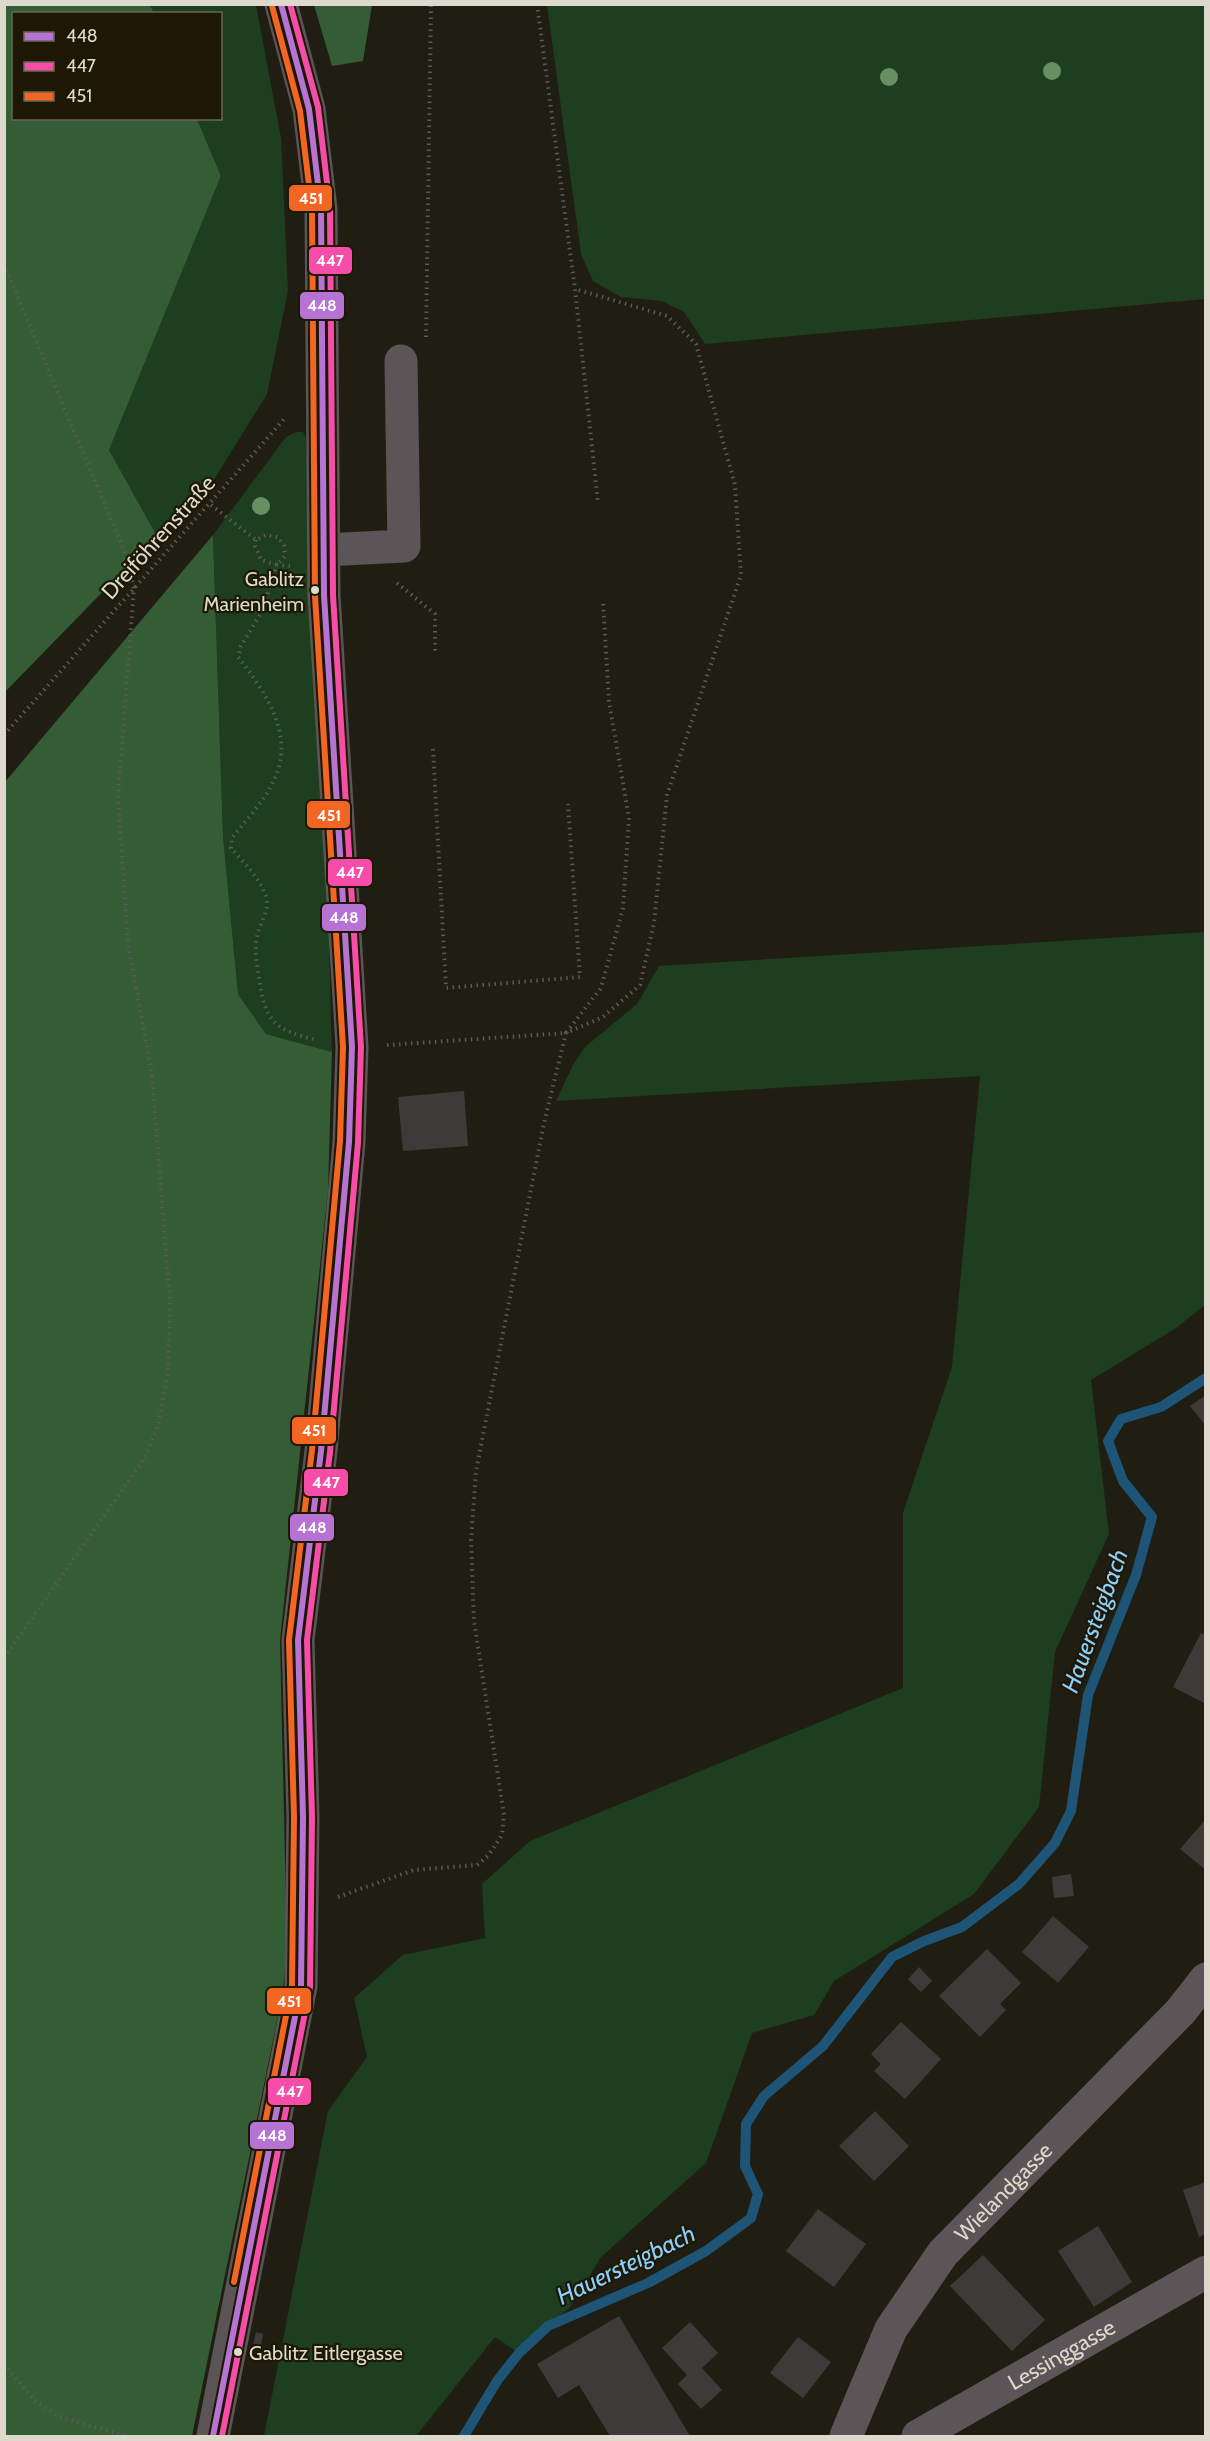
<svg xmlns="http://www.w3.org/2000/svg" width="1210" height="2441" font-family="Cabin,sans-serif">
<style>
.green{fill:#1d3e1f}
.forest{fill:#345c35}
.lines{fill:none;stroke-linecap:round;stroke-linejoin:round}
.stream{stroke:#1e5576;stroke-width:10}
.building{fill:#3d3b3a}
.path{stroke:#5c5956;stroke-width:4;stroke-dasharray:1.5 4.5;stroke-linecap:butt}
.minor{stroke:#5c5557;stroke-width:33}
.bus-1-casing{stroke:#1d1804;stroke-width:10}
.bus-2-casing{stroke:#1d1804;stroke-width:10}
.bus-3-casing{stroke:#1d1804;stroke-width:10}
.bus-1{stroke:#b673d3;stroke-width:6}
.bus-2{stroke:#f54da8;stroke-width:6}
.bus-3{stroke:#f26522;stroke-width:6}
.tree{fill:#688e63}
.bus-dot{fill:#dddacd;stroke:#1d1804;stroke-width:2}
.labels{text-anchor:middle;stroke-width:4.5;stroke-linejoin:round;paint-order:stroke}
.bus-label{font-size:20px;fill:#dddacd;stroke:#1d1804;text-anchor:end}
.street-label{font-size:22px;fill:#dddacd;stroke:#1d1804}
.water-label{font-size:24px;font-style:italic;fill:#8dcefd;stroke:#1d1804}
.line-badge{stroke:#1d1804;stroke-width:2}
.badge-label{font-size:16px;text-anchor:middle;font-weight:bold;fill:#fff}
</style>
<rect width="100%" height="100%" fill="#201e13"/>
<path class="green" d="M150 5H256L281 138 288 291 267 394 210 486 157 536 109 450 221 176 197 119 220 118V14L154 13Z
M547 5H1205V299L705 344 684 312 662 301 621 297 593 281 581 254Z
M296 432H303L306 439 327 872 332 1052 266 1034 238 994 223 836 213 535 286 437Z
M1205 932V1305L1176 1328 1091 1380 1109 1534 1055 1652 1039 1807 974 1894 834 1981 814 2015 752 2033 706 2163 601 2257 571 2306 519 2353 495 2337 416 2436H264L328 2111 367 2057 354 1998 403 1955 485 1938 482 1884 530 1841 903 1688V1513L952 1367 980 1076 556 1101 573 1065 585 1047 637 1004 659 966Z"/>
<path class="forest" d="M5 4 150 5 154 13 14 14V118L197 119 221 176 109 450 157 536 5 692Z
M314 5H372L363 61 332 66Z
M213 535 223 836 238 994 266 1034 332 1052 328 1191 280 1640 287 1945 283 1992 192 2436H5V782Z"/>
<g class="lines">
<path class="stream" d="M464 2436 497 2381 519 2353 548 2326 648 2283 706 2251 751 2218 758 2194 745 2166 746 2124 764 2096 823 2046 892 1957 924 1941 962 1927 1019 1884 1055 1843 1071 1811 1088 1695 1136 1575 1152 1517 1123 1481 1108 1441 1121 1419 1161 1407 1206 1378"/>
</g>
<path class="building" d="M464 1091 468 1146 403 1151 398 1097Z
M1206 1395V1426L1190 1406Z
M1201 1633 1206 1635V1704L1173 1687Z
M1206 1819V1870L1180 1849Z
M1071 1874 1074 1896 1054 1898 1052 1877Z
M1053 1916 1089 1947 1058 1983 1022 1952Z
M987 1949 1021 1983 1000 2004 1006 2010 980 2037 939 1996Z
M919 1967 932 1981 921 1992 908 1979Z
M901 2022 941 2059 905 2099 874 2071 881 2064 871 2054Z
M875 2111 909 2146 874 2181 839 2146Z
M1206 2182V2234L1199 2237 1183 2190Z
M818 2209 866 2244 834 2287 786 2251Z
M1098 2226 1132 2282 1094 2307 1058 2251Z
M983 2255 1045 2320 1012 2351 950 2286Z
M619 2316 690 2436H610L579 2385 558 2398 537 2364Z
M690 2322 718 2353 702 2368 722 2390 701 2409 678 2384 687 2375 662 2348Z
M256 2332 263 2334 260 2351 252 2349Z
M798 2337 831 2362 803 2398 770 2373Z"/>
<g class="lines">
<path class="path" d="M537 4 575 289 598 503
M4 264 124 550 134 588 118 796 128 944 152 1075 170 1302 168 1372 157 1430 142 1462 4 1658
M426 337 431 4
M211 505 256 540 266 535 278 537 284 546 285 556 277 565 261 560 255 546 256 540
M290 566 277 565 261 613 241 646 238 657C265 691 297 737 273 782 263 803 246 820 232 838L231 848C243 862 261 879 266 897 270 911 260 922 257 936 254 948 257 965 259 977 265 1021 273 1030 317 1040
M397 583 435 614V651
M4 735 286 417
M433 749 446 988 580 977 568 804
M387 1045 566 1033 601 988 623 908 629 818 609 702 603 601
M338 1897 414 1870 477 1865 488 1856 502 1835 504 1815 474 1621 471 1540 476 1471 544 1123 566 1033 603 1017 640 985 654 923 667 795 741 575 735 485 696 344 667 316 575 289
M4 2364 35 2401 60 2417 126 2436"/>
<g class="minor">
<path d="M324 550 404 546 401 361"/>
<path d="M213 2436 301 1986 303 1817 298 1640 321 1451 349 1142 352 1047 324 595 321 209 309 109 281 4"/>
<path id="s1" d="M846 2436 891 2329 943 2253 1181 2011 1206 1979"/>
<path id="s2" d="M918 2436 1206 2272"/>
</g>
<g class="bus-1-casing">
<path id="bus-1" d="M213 2436 301 1986 303 1817 298 1640 321 1451 349 1142 352 1047 324 595 321 209 309 109 281 4"/>
</g>
<g class="bus-2-casing">
<path id="bus-2" d="M222 2436 310 1987 312 1817 307 1640 330 1452 358 1143 361 1047 333 595 330 208 318 107 290 4"/>
</g>
<g class="bus-3-casing">
<path id="bus-3" d="M234 2282 292 1985 294 1817 289 1640 312 1450 340 1141 343 1047 315 596 312 210 300 111 272 6"/>
</g>
<use href="#bus-1" class="bus-1"/>
<use href="#bus-2" class="bus-2"/>
<use href="#bus-3" class="bus-3"/>
</g>
<g class="tree">
<circle cx="1052" cy="71" r="9"/>
<circle cx="889" cy="77" r="9"/>
<circle cx="261" cy="506" r="9"/>
</g>
<g class="bus-dot">
<circle cx="315" cy="590" r="5"/>
<circle cx="238" cy="2352" r="5"/>
</g>
<g class="labels">
<g class="bus-label">
<text x="304" y="586">Gablitz<tspan x="304" dy="25">Marienheim</tspan></text>
<text x="249" y="2360" text-anchor="start">Gablitz Eitlergasse</text>
</g>
<g class="street-label">
<text transform="translate(158 537) rotate(-48)" y="8">Dreiföhrenstraße</text>
<text dy="8" stroke="none"><textPath href="#s1" startOffset="294">Wielandgasse</textPath></text>
<text dy="8" stroke="none"><textPath href="#s2" startOffset="165">Lessinggasse</textPath></text>
</g>
<g class="water-label">
<text transform="translate(1095 1621) rotate(-70)" y="8">Hauersteigbach</text>
<text transform="translate(626 2265) rotate(-26)" y="8">Hauersteigbach</text>
</g>
</g>
<g class="line-badge">
<rect x="288" y="184" width="45" height="28" rx="6" fill="#f26522"/>
<rect x="308" y="246" width="45" height="29" rx="6" fill="#f54da8"/>
<rect x="299" y="291" width="46" height="29" rx="6" fill="#b673d3"/>
<rect x="306" y="800" width="45" height="29" rx="6" fill="#f26522"/>
<rect x="327" y="858" width="46" height="29" rx="6" fill="#f54da8"/>
<rect x="321" y="903" width="46" height="29" rx="6" fill="#b673d3"/>
<rect x="291" y="1416" width="46" height="29" rx="6" fill="#f26522"/>
<rect x="303" y="1468" width="46" height="29" rx="6" fill="#f54da8"/>
<rect x="289" y="1513" width="46" height="29" rx="6" fill="#b673d3"/>
<rect x="266" y="1987" width="46" height="28" rx="6" fill="#f26522"/>
<rect x="267" y="2077" width="45" height="29" rx="6" fill="#f54da8"/>
<rect x="249" y="2121" width="46" height="29" rx="6" fill="#b673d3"/>
</g>
<g class="badge-label">
<text x="311" y="204">451</text>
<text x="330" y="266">447</text>
<text x="322" y="311">448</text>
<text x="329" y="821">451</text>
<text x="350" y="878">447</text>
<text x="344" y="923">448</text>
<text x="314" y="1436">451</text>
<text x="326" y="1488">447</text>
<text x="312" y="1533">448</text>
<text x="289" y="2007">451</text>
<text x="290" y="2097">447</text>
<text x="272" y="2141">448</text>
</g>
<rect width="1210" height="2441" fill="none" stroke="#dddacd" stroke-width="12"/>
<rect x="12" y="12" width="210" height="108" fill="#1d1804" stroke="#6a6654" stroke-width="1.5"/>
<rect x="24" y="32" width="30" height="9" fill="#b673d3" stroke="#6a6654" stroke-width="1.5"/>
<text x="66" y="42" font-size="18" fill="#dddacd">448</text>
<rect x="24" y="62" width="30" height="9" fill="#f54da8" stroke="#6a6654" stroke-width="1.5"/>
<text x="66" y="72" font-size="18" fill="#dddacd">447</text>
<rect x="24" y="92" width="30" height="9" fill="#f26522" stroke="#6a6654" stroke-width="1.5"/>
<text x="66" y="102" font-size="18" fill="#dddacd">451</text>
</svg>
